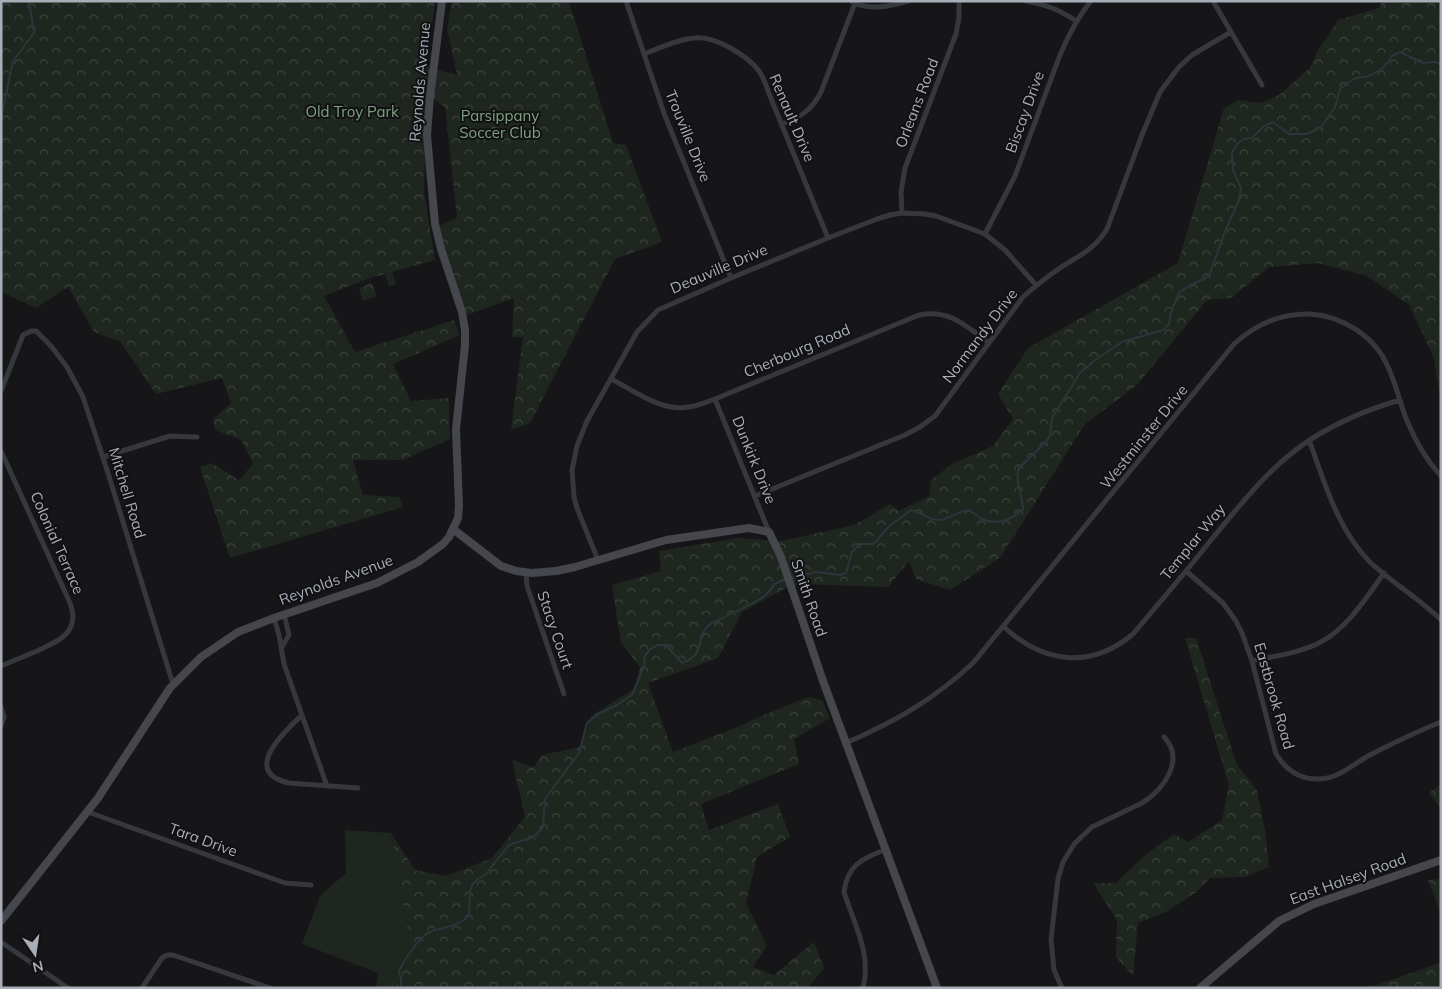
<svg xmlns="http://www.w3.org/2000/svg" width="1442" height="989" font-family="Mulish,sans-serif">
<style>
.grass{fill:#1e261f}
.forest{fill:url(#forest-crowns)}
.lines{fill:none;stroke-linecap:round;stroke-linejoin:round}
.stream{stroke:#2c353c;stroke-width:2}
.street{stroke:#37383d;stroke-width:5}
.secondary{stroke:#45474d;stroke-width:8}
.labels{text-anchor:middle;stroke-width:4;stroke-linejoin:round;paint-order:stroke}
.street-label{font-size:15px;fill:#a8adb8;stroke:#111113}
.park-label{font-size:15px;fill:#7fa381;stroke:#111113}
</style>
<defs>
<pattern id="forest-crowns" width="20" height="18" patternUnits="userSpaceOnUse" patternTransform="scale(1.25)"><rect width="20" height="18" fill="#1e261f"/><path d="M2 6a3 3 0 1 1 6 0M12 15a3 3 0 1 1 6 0" fill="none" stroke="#3c433d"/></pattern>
</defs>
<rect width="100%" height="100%" fill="#161618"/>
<path class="grass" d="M345 830 391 833 411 949 396 988H376L378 973 302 944 320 896 346 873Z"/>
<path class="forest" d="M1 1H435L426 67 457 75 447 28 452 1H569L613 143 626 145 662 242 615 259 530 423 511 430 523 337H512L514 298 467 315 443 245 439 226 457 218 445 107 429 96 427 89 424 192 435 260 392 272 396 284 389 286 385 275 388 273 370 278 324 296 355 352 454 320 460 335 393 364 411 401 449 398 450 439 403 460H353L363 495 399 497 403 507 230 558 200 467 212 463 239 480 253 464 241 440 215 430 213 419 231 403 222 378 156 394 120 342 94 332 68 287 36 308 1 292Z
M1382 1H1441V393L1439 391 1434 358 1409 305 1367 276 1318 263 1269 267 1231 298 1207 300 1137 385 1085 424 1000 558 950 590 916 579 909 561 888 587 798 584 784 589 742 612 718 658 648 683 673 752 740 726 752 720 808 697 822 700 830 718 794 739 799 764 701 804 709 830 778 804 790 837 757 857 746 903 767 946 753 967 774 975 814 942 824 968 808 988H396L411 949 391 833 415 870 446 876 492 858 525 817 512 760 534 767 542 755 581 747 591 716 634 689 640 667 621 643 612 585 661 571 659 551 738 538 781 541 854 525 890 504 899 511 929 496 931 480 952 464 993 446 1013 419 998 394 1028 348 1178 263 1224 108 1239 100 1260 103 1279 95 1310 68 1317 52 1338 20 1379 8Z
M372 283 377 296 363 301 359 288Z
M1185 638H1196L1237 765 1257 790 1266 836 1269 867 1244 877 1210 878 1195 893 1168 911 1138 923 1133 976 1116 957 1117 920 1093 883H1116L1145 855 1174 834 1188 842 1222 820 1229 785Z
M1441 784V809L1429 793Z
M1441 879V915L1428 880Z
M1441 962V988H1368L1431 966Z"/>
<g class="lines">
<path class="stream" d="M1 119 13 61 34 33 29 1
M791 578 816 572 840 575 846 573 852 552 860 544H874L887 528 911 510C921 512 930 521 940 520 950 519 961 509 970 511 974 512 977 516 980 518 996 526 1011 520 1023 509 1023 496 1014 480 1019 468L1045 443 1050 436 1052 418 1080 373 1095 360 1122 342 1163 330 1169 324 1171 312 1179 293 1190 285 1204 279 1210 273 1224 234 1239 200 1241 188 1233 170 1232 153 1237 144 1244 139 1252 138 1264 126 1273 122 1289 134H1307L1321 127 1335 107 1340 89 1347 83 1356 78 1369 76 1383 68 1392 56 1400 52 1423 63 1435 62 1441 64
M401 988V980L399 971C405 959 420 935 432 931 445 927 458 926 469 916L470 892 472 885 478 879 485 875 509 845 534 837 543 827 545 799 579 753 587 723 598 714 617 705 632 695 644 666 645 656 650 649 658 645H666L682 663C706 655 695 639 707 627 709 624 714 622 717 621 734 611 767 601 774 584L786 579"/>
<path class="street" d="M626 1 665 116 731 278
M1026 1C1047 5 1058 9 1076 21
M1213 1 1262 85
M852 2C871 11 890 6 909 1
M644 54C660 48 678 39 695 38 715 36 747 55 759 71 764 78 767 88 770 96L828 238
M782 124C802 116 811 111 821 92L855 3
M902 213 901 192 905 168 956 34 959 18V1
M985 234 1015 176 1060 55C1068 36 1077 18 1091 1
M611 379C635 391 661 412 688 407 698 406 706 402 715 399L919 315C950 309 966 326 989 343
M1 391 23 335 31 331H36L51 346 67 367 83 397 107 470 173 684
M715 399 769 532
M1309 440C1325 483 1337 529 1370 562 1392 583 1419 598 1441 620
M1 451 70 603C81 632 59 641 37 651 25 656 13 661 1 666
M103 457 170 436 197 437
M755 496 905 435 920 427 935 416 1023 297C1035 286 1047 277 1060 268 1080 255 1094 250 1107 229L1142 135 1160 92 1179 67 1192 55 1231 32
M598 560 577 508 574 497 572 470 577 446 587 421 637 332 658 310 731 278 828 238 877 219 890 215 902 213 925 214 936 216 985 234 1005 250 1036 285
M1186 571 1223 603 1236 621 1242 633 1252 661 1276 754C1286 770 1301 780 1320 779 1337 779 1354 764 1368 756 1391 744 1416 732 1441 722
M526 573 527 586 564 694
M274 618 279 635 284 664 327 786
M1004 627C1043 663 1090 670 1133 634 1159 603 1186 572 1211 540 1242 503 1271 464 1313 438 1340 421 1369 409 1400 400
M282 647 289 635 284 614
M1252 661C1274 656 1299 653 1319 643 1347 629 1366 598 1384 573
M1 707 4 717 1 726
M302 715C285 731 240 772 289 783L358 788
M846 743C896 721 933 700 973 663L1234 344C1255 325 1281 313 1310 314 1342 316 1375 336 1388 367 1396 384 1400 403 1407 421 1415 440 1427 461 1441 476
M88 812 285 883 311 885
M1 942 68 988
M142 988 162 958 167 955H173L270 988
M863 988C872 954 854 924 844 892 847 866 862 858 885 850
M1062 988 1054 970 1051 939 1058 879 1063 862 1075 843 1092 827 1142 803C1163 790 1186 760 1164 737"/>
<path class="secondary" d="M453 529 501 566 516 571 532 573 556 571 575 567 666 540 749 528 769 532 781 557 823 681 937 988
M1 921 98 798 170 688 201 657 238 632 274 618 377 583 418 562 443 544 449 537 458 518 459 506 456 429 465 345V330L462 312 441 249 435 224 427 135 430 97 442 1
M1200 988 1279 921 1314 904 1441 860"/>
</g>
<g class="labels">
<g class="street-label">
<text transform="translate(420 82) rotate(-85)" y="5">Reynolds Avenue</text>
<text transform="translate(917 103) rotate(-69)" y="5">Orleans Road</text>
<text transform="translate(1025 112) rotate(-70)" y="5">Biscay Drive</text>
<text transform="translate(792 118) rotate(67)" y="5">Renault Drive</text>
<text transform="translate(688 136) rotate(68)" y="5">Trouville Drive</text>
<text transform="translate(719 269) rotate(-23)" y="5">Deauville Drive</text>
<text transform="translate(980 336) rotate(-53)" y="5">Normandy Drive</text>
<text transform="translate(797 351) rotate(-23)" y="5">Cherbourg Road</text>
<text transform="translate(1144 437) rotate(-51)" y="5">Westminster Drive</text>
<text transform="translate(754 460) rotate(68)" y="5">Dunkirk Drive</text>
<text transform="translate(127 493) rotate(73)" y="5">Mitchell Road</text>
<text transform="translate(1193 542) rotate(-51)" y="5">Templar Way</text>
<text transform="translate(57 543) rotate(66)" y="5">Colonial Terrace</text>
<text transform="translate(336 580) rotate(-20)" y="5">Reynolds Avenue</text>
<text transform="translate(809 598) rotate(71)" y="5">Smith Road</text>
<text transform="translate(555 630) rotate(71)" y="5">Stacy Court</text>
<text transform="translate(1274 696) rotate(74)" y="5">Eastbrook Road</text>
<text transform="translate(203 840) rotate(20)" y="5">Tara Drive</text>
<text transform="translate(1348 879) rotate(-20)" y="5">East Halsey Road</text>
</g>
<g class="park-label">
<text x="352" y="117">Old Troy Park</text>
<text x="500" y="121">Parsippany<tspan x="500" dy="17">Soccer Club</tspan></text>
</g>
</g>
<rect width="1442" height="989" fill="none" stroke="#a8adb8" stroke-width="5"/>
<g transform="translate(35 954) rotate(167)" stroke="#111113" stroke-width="4" paint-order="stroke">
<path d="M0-4L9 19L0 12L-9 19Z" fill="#a8adb8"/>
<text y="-8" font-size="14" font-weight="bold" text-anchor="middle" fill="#a8adb8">N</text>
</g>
</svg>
